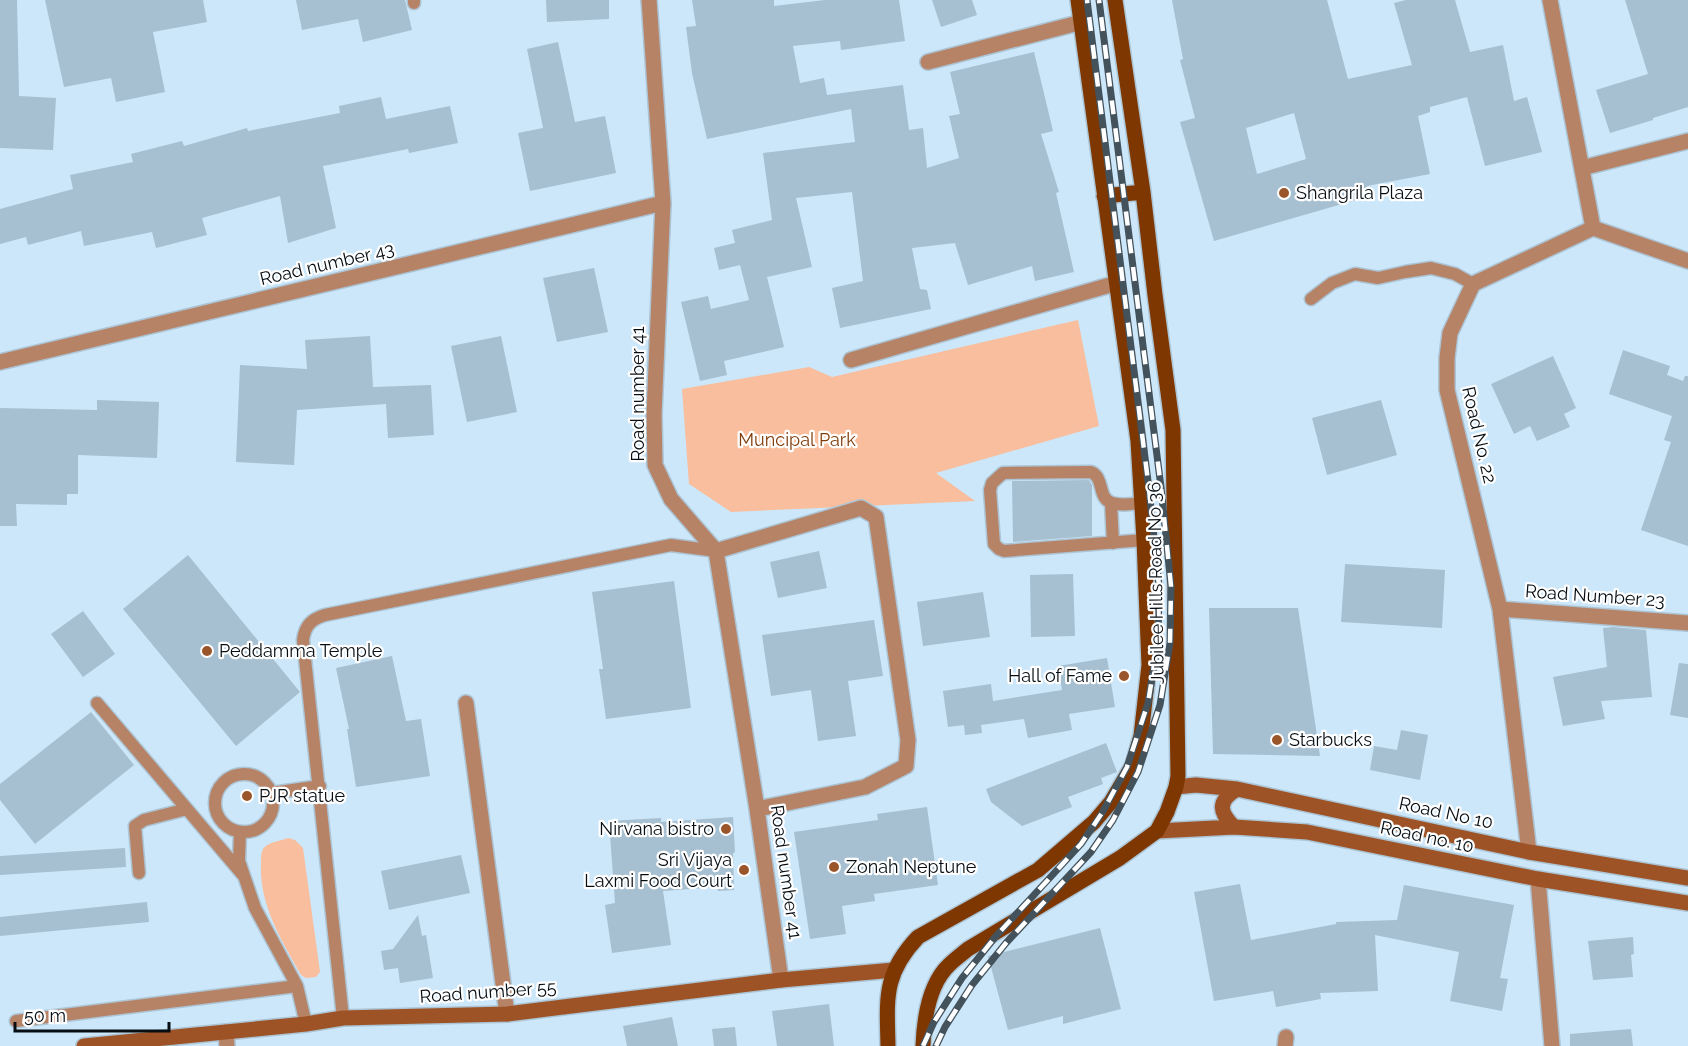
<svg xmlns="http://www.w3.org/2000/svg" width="1688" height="1046" font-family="Raleway,sans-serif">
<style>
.green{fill:#f9be9d}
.building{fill:#a6bfd1;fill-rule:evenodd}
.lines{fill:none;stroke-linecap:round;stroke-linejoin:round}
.lane-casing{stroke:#acc4d4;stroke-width:15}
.street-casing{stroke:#acc4d4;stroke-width:18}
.secondary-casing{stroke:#acc4d4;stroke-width:18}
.primary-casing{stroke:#acc4d4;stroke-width:18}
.lane{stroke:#b78367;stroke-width:12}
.street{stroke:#b78367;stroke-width:15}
.secondary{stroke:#9d5326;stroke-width:15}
.primary{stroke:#7e3700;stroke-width:15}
.rail-casing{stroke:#44525c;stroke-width:7}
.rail{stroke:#fff;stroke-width:4.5;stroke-dasharray:14;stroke-linecap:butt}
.poi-dot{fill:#9b552b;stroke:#fff;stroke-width:2}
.labels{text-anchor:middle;stroke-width:4.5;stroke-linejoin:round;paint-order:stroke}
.poi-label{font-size:18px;fill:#060e14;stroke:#fff;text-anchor:start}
.street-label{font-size:18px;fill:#060e14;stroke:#fff}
.park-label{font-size:18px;fill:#813d0c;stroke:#fff}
</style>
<rect width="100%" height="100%" fill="#cce7f9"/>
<path class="green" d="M1078 320 1099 426 936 473 975 501 731 512 689 484 682 389 809 367 832 377Z
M288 838 295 840 303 848 320 972 316 977 306 978 301 975C281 939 259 905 261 863 261 858 261 853 263 849 267 842 281 841 288 838Z"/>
<path class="building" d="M0 0H17L19 96 56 98 53 150 0 148Z
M45 0H203L207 22 153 32 165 92 116 102 111 78 64 87Z
M296 0H405L412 30 363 42 358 19 302 30Z
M546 0H609V19L547 22Z
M692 0H774V6L825 0H899L905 41 841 50 840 41 793 46 800 83 824 78 827 95 903 85 909 130 923 128 927 168 959 158 949 116 960 114 950 72 1034 52 1053 131 1041 134 1059 192 1056 193 1074 272 1035 281 1032 266 968 285 955 243 912 248 920 289 927 290 931 309 840 328 832 288 863 281 852 192 796 198 812 267 767 277 784 347 724 361 727 375 700 381 681 302 708 296 711 309 749 300 740 265 719 270 714 248 735 243 732 230 772 220 763 153 855 142 851 109 707 139 692 73 686 27 696 26Z
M932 0H972L977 15 941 27Z
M1172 0H1327L1348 79 1412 65 1394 3 1406 0H1455L1470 52 1503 45 1514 101 1527 97 1542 152 1485 166 1467 97 1430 107V112L1418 116 1430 174 1367 186 1370 196 1214 241 1180 122 1195 118 1180 60 1183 59ZM1294 113 1306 159 1257 174 1246 128Z
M1625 0H1688V107L1653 118V120L1610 133 1596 90 1648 74Z
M558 42 575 122 605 116 616 173 530 191 518 133 543 128 527 49Z
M381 97 386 119 450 106 458 143 409 153 408 149 323 166 336 228 288 243 280 196 202 218 207 235 156 248 152 232 84 246 81 231 28 245 26 237 0 244V209L73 189 70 175 133 162 131 154 182 141 184 146 247 128 248 131 340 113 339 106Z
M594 268 608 332 557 342 543 278Z
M370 336 373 387 431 385 434 435 388 438 386 404 297 410 294 465 236 462 240 365 307 369 305 340Z
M501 336 517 412 467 422 451 346Z
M1623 350 1670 366 1667 375 1683 381 1685 376H1688V546L1641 530 1671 442 1664 440 1672 416 1609 394Z
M1553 356 1576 408 1564 414 1570 427 1537 441 1530 426 1514 434 1491 384Z
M97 400 159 402 157 458 78 455V494H67V505L16 504 17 526H0V408L97 410Z
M1381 400 1397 455 1327 475 1312 418Z
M1089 480 1092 485V536L1013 542 1012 481Z
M819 551 827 588 778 598 770 562Z
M188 555 300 692 236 746 123 609Z
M1345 564 1445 570 1442 628 1341 622Z
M1073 574 1075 636 1031 637 1030 575Z
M674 581 691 708 606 719 599 669H603L592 592Z
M983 592 990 637 923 646 917 602Z
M1209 608H1298L1320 756 1213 754Z
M83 611 115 654 83 677 51 634Z
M874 620 883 676 848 681 856 736 818 741 811 690 771 696 762 635Z
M1613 627 1646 630 1652 697 1601 701 1605 719 1563 726 1553 677 1607 667 1603 628Z
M392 656 406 721 421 719 430 776 356 787 347 729H349L336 668Z
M1107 658 1115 707 1069 714 1072 730 1028 738 1024 719 981 725 982 733 965 735 964 725 948 727 943 691 991 684 993 701 1062 690 1058 666Z
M1679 663 1688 664V718L1670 715Z
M91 712 134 765 35 844 0 800V784Z
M1401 730 1428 735 1420 780 1370 770 1374 746 1397 750Z
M1106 743 1117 772 1101 778 1103 784 1068 797 1072 807 1022 826 991 802 986 789Z
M927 807 938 885 874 894 875 901 842 906 846 934 810 939 794 832 878 820 877 814Z
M733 817 735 852 733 853 734 890 718 891V887L663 891 671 945 612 953 605 905 615 903 609 821 661 818V822Z
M125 848 126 867 0 875V856Z
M461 855 470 893 389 910 381 871Z
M1240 884 1251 940 1336 924V922L1397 920 1404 885 1514 905 1500 978 1508 979 1502 1011 1450 1001 1459 952 1375 935 1378 991 1320 993 1321 999 1276 1007 1273 991 1214 1001 1194 892Z
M147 902 149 922 0 936V917Z
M418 915 422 936 426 935 433 978 400 983 398 968 384 970 381 951 393 949Z
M1100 928 1121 1009 1063 1024V1016L1008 1030 988 956Z
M1633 937 1634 954 1631 955 1633 977 1593 980 1588 941Z
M829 1004 834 1046H777L772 1011Z
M672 1017 678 1046H627L623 1026Z
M735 1027 737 1046H714L712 1029Z
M1631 1029 1633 1046H1570V1034Z"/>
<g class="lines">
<g class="lane-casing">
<path id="lane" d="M414 0V3
M1311 299 1332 283 1355 274 1378 278 1405 272 1431 268 1455 274 1473 284
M1111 503 1113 543
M1142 503C1133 504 1121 506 1112 503 1097 498 1105 478 1091 472L1003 473 992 483 990 490 994 544 999 549 1004 551 1144 540
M97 703 243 875
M215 803a29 29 0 1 1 58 0a29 29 0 1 1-58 0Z
M272 793 320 786
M240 832 239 861 255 908 297 986 306 1024
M139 873 135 826 144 820 187 809
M343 1018 303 640C305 625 312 619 325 615L671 545 716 551
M16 1021 297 986"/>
</g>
<g class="street-casing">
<path id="street" d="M649 0 663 203 654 414 655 465 671 499 716 551 757 809 781 980
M928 62 1082 22
M1582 168 1688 141
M1593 228 1688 261
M851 360 1117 283
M0 362 663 203
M716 551 861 508 876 517 908 740 906 766 865 787 757 809
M1500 609 1688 623
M466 703 507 1014
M1529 852 1500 609 1447 390V358L1450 333 1473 284 1593 228 1550 0
M1538 879 1552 1046
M226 1032 227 1046
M1285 1046 1286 1037"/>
</g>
<g class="secondary-casing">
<path id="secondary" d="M1176 787 1196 785 1237 789 1529 852 1688 878
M1234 827C1218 811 1218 801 1237 789
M1157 831 1234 827 1307 832 1538 879 1688 903
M84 1046 306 1024 343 1018 507 1014 781 980 894 970"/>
</g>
<g class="primary-casing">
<path id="primary" d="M1104 196 1143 192
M888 1046C887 999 883 974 918 937L1038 870 1094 822 1111 802 1133 765 1141 736 1149 665 1144 540 1138 441 1078 0
M923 1046C924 1019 929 984 949 965 955 959 962 954 968 949L1120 858 1157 831 1167 812 1176 787 1178 776 1173 430 1155 295 1143 192 1115 0"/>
</g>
<use href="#lane" class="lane"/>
<use href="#street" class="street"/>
<use href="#secondary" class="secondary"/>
<use href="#primary" class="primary"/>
<g class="rail-casing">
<path id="rail" d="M923 1046 934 1022 962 978 997 935 1081 844 1102 813 1127 767 1148 703 1158 641 1159 586 1149 489 1087 0
M936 1046 945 1027 972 985 1006 943 1091 852 1113 820 1138 772 1160 705 1170 643 1171 586 1161 487 1099 0"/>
</g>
<use href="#rail" class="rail"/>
</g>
<g class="poi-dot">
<circle cx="1284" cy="193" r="6"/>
<circle cx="207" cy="651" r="6"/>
<circle cx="1124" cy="676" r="6"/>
<circle cx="1277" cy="740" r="6"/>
<circle cx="247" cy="796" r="6"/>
<circle cx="726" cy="829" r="6"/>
<circle cx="834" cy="867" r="6"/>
<circle cx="744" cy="870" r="6"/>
</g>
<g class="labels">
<g class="poi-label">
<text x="1296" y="199">Shangrila Plaza</text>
<text x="219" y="657">Peddamma Temple</text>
<text x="1112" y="682" text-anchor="end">Hall of Fame</text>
<text x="1289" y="746">Starbucks</text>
<text x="259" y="802">PJR statue</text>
<text x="714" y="835" text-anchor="end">Nirvana bistro</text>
<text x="732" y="866" text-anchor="end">Sri Vijaya<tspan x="732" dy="21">Laxmi Food Court</tspan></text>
<text x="846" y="873">Zonah Neptune</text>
</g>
<g class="street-label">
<text transform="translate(327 264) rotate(-13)" y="6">Road number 43</text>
<text transform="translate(638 394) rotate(-90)" y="6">Road number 41</text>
<text transform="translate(1479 435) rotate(77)" y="6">Road No. 22</text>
<text transform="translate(1156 583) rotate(-91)" y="6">Jubilee Hills Road No 36</text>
<text transform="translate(1595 596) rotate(4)" y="6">Road Number 23</text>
<text transform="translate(1446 813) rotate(12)" y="6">Road No 10</text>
<text transform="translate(1427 837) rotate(12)" y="6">Road no. 10</text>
<text transform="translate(786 872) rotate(82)" y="6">Road number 41</text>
<text transform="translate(488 992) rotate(-4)" y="6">Road number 55</text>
</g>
<g class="park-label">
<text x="797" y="446">Muncipal Park</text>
</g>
</g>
<path d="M15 1022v9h154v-9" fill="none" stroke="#060e14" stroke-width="3"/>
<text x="24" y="1022" font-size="18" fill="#060e14" stroke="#ffffff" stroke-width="4.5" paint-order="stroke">50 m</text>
</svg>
